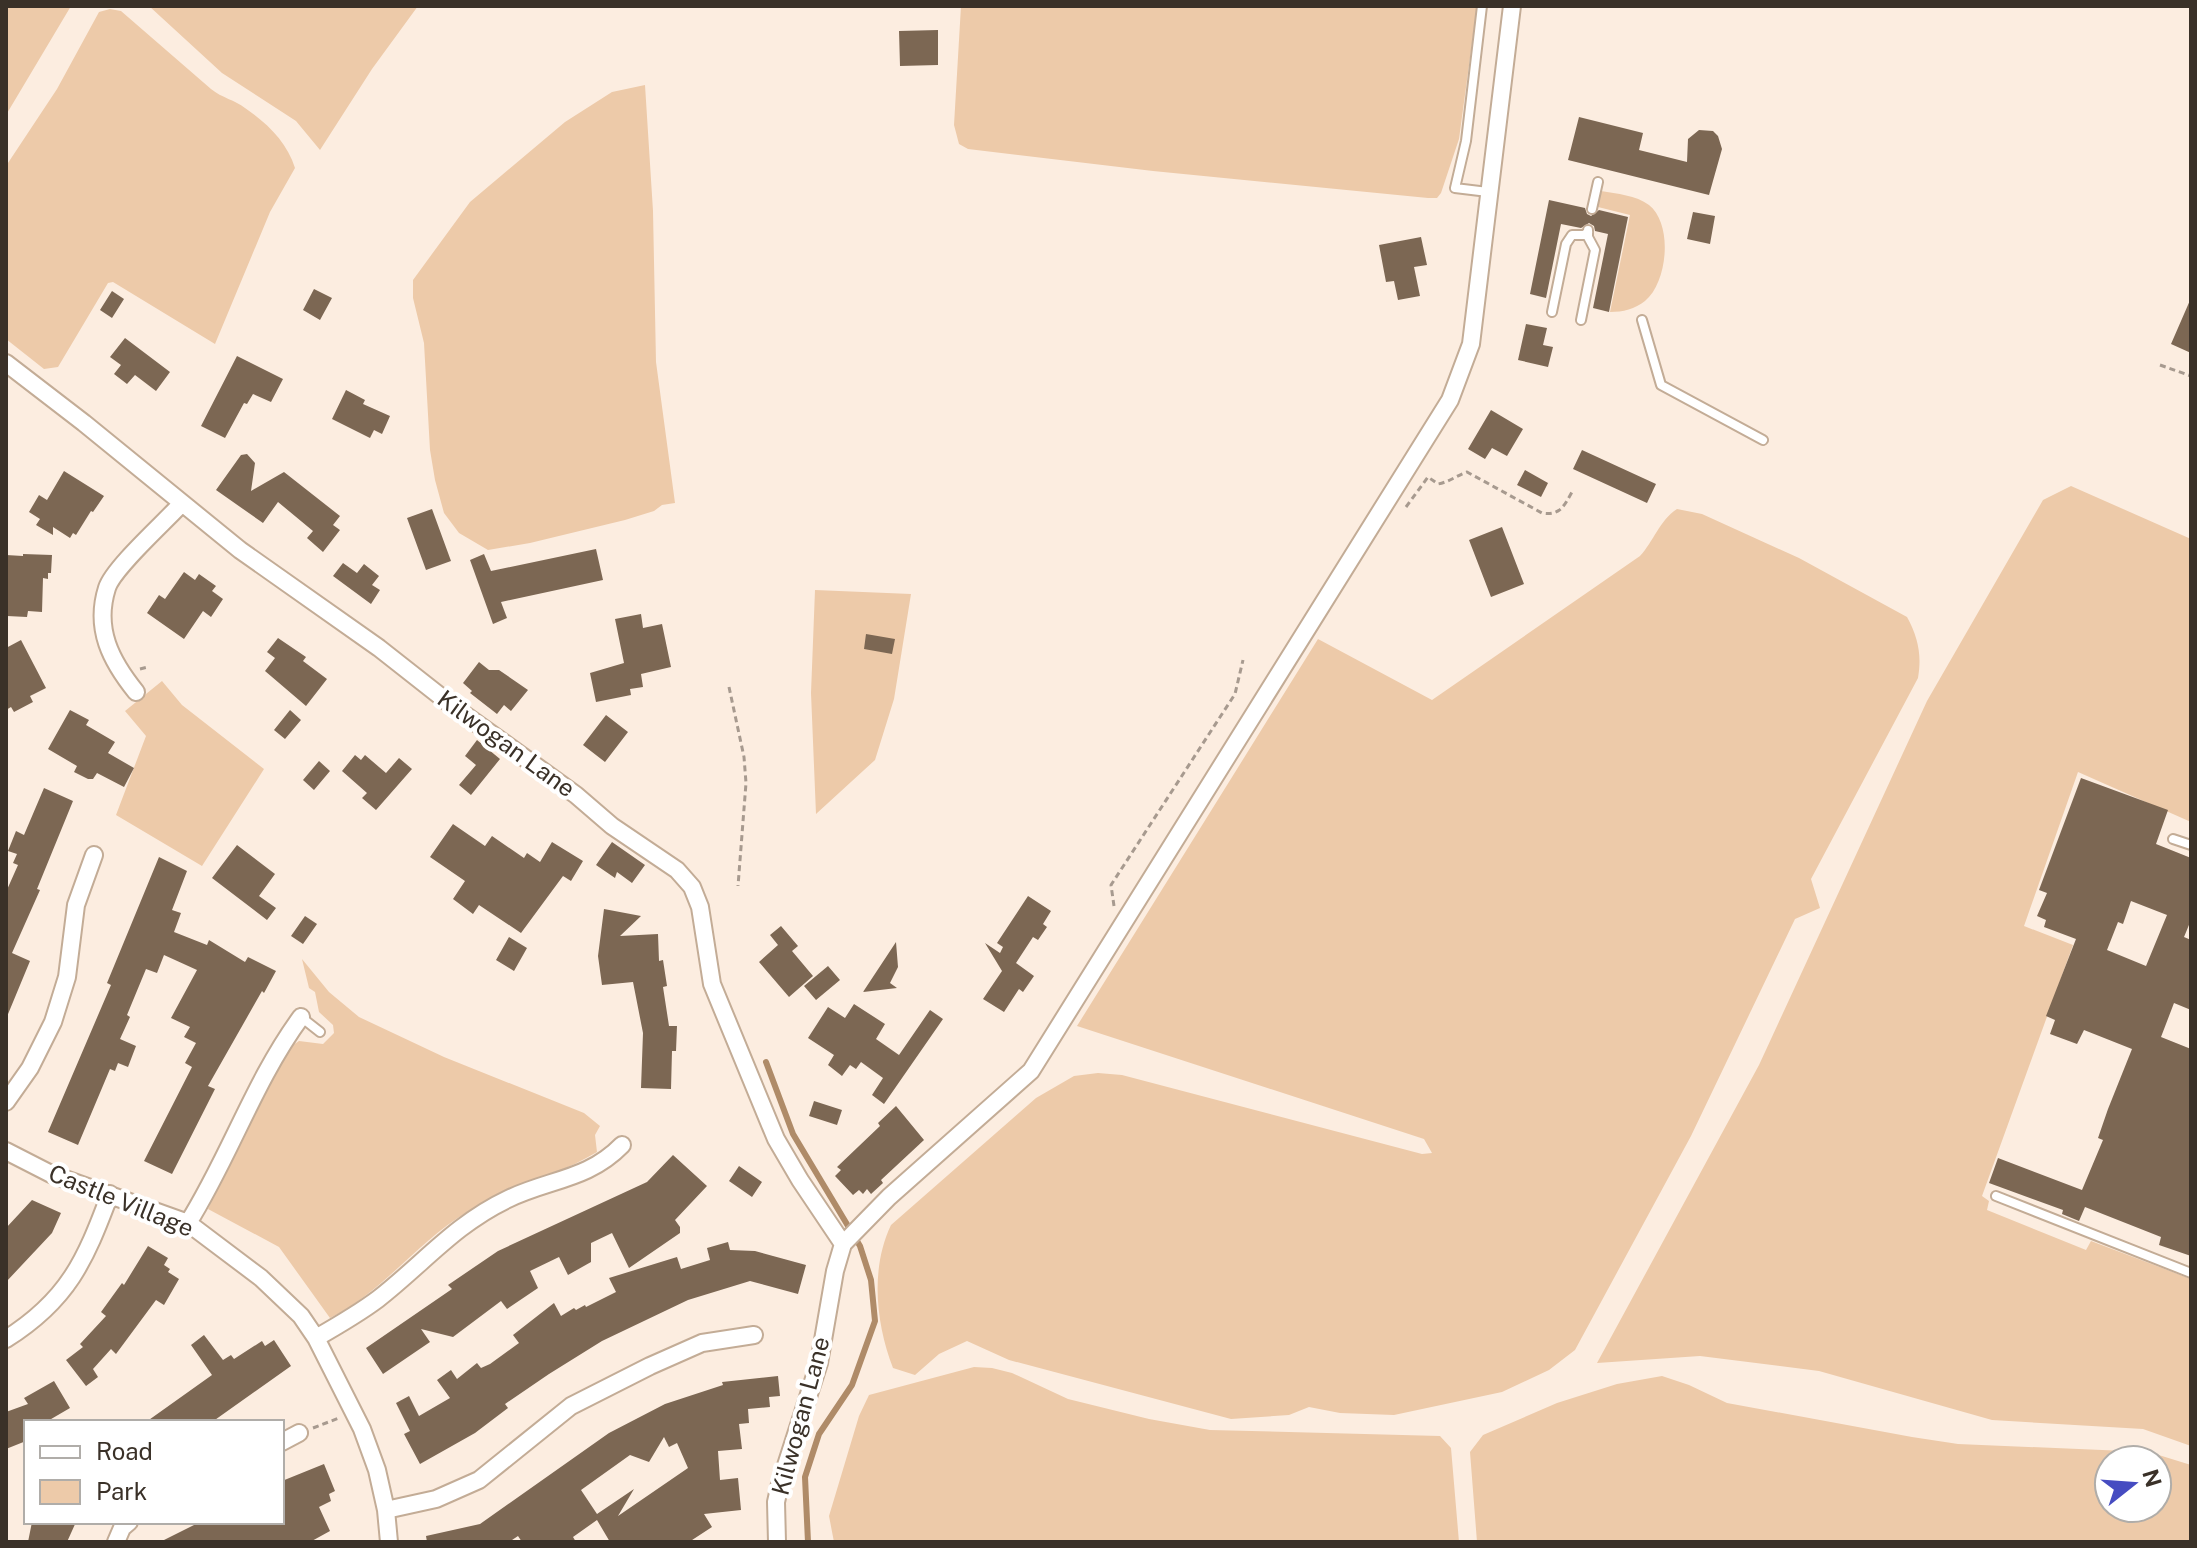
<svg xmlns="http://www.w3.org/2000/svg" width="2197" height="1548" font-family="'Public Sans',sans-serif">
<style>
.green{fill:#edcaa9;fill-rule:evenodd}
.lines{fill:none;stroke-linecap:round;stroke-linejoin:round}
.stream{stroke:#af8b68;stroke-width:6}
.building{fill:#7c6753;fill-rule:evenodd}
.service-casing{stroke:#c3ac96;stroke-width:12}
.minor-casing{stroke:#c3ac96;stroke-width:20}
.path{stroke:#a79a8f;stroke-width:3;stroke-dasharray:6 4;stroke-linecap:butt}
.service{stroke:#fff;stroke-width:8}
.minor{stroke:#fff;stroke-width:16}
.labels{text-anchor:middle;stroke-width:8;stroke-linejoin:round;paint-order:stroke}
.street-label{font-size:24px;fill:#3a3128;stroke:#fff}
</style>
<rect width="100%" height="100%" fill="#fcede0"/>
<path class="green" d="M6 6H71L6 115Z
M149 6H418L372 69 320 150 296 121 222 73Z
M961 6H1477L1459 139 1441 193 1437 198H1428L1153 171 968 149 959 144 954 125Z
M110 9 121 11 211 89C222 98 235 100 245 108 267 123 287 142 295 168L270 212 215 344 113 282 108 283 58 367 44 369 6 339V166L57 89 99 12Z
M645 85 653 211 656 362 675 503 662 505 654 511 625 520 530 543 488 550 459 533 444 513 435 480 430 450 424 343 413 298V280L470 202 565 122 612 92Z
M1601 191C1617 194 1636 195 1649 205 1673 224 1668 282 1645 301 1635 309 1623 312 1610 312L1630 215 1598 207Z
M2071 486 2191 539V822L2078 772 2024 926 2073 945 1982 1196 1989 1201 1987 1210 2086 1250 2091 1241 2191 1279V1446L2143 1429 1992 1420 1819 1371 1700 1356 1597 1363 1759 1065 1927 701 2043 500Z
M1677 509 1702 514 1799 558 1907 617C1918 637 1922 655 1918 678L1811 879 1820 908 1795 919 1691 1136 1575 1350 1549 1370 1502 1392 1394 1415 1340 1413 1309 1407 1289 1415 1231 1419 1009 1360 967 1341 939 1354 915 1375 893 1368C876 1324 870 1269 891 1225L1036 1098 1074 1076 1098 1073 1122 1075 1422 1154 1432 1153 1424 1139 1077 1026 1318 639 1432 700 1640 556C1654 541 1659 521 1677 509Z
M815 590 911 594 894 699 875 760 816 814 811 693Z
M162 681 182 705 264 769 202 866 116 815 146 736 125 711Z
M302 959 329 992 359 1017 444 1057 584 1113 600 1126 595 1135 597 1152C555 1177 508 1188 467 1212 417 1242 383 1292 330 1318L279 1247 208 1209 255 1108 290 1047 299 1041 323 1044 334 1033 333 1025 319 1012 315 992 309 988Z
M974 1367 992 1368 1012 1373 1068 1399 1149 1419 1210 1430 1440 1436 1451 1448 1459 1542H834L829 1516 859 1416 869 1395Z
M1662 1376 1689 1385 1727 1403 1912 1437 1958 1444 2149 1452 2191 1465V1542H1477L1470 1452 1483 1435 1557 1403 1617 1384ZM2109 1460H2157V1508H2109Z"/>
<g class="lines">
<path class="stream" d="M766 1062 793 1134 860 1246 871 1280 875 1321 852 1385 819 1434 805 1477 808 1542"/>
</g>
<path class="building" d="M938 30V65L900 66 899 31Z
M1579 117 1643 133 1639 150 1687 162 1688 139 1699 130 1713 131 1718 136 1722 149 1709 195 1568 160Z
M1549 200 1585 208 1587 214 1591 216 1599 210 1628 217 1609 312 1593 308 1608 234 1595 231 1594 226 1589 223 1581 228 1561 224 1546 298 1530 294Z
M1693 212 1715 216 1710 244 1687 239Z
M1421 237 1427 265 1414 267 1420 296 1398 300 1394 281 1386 282 1379 245Z
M314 289 332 298 320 320 303 310Z
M112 291 124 299 112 318 100 310Z
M2191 298V353L2171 344Z
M1526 324 1547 328 1543 345 1553 347 1548 367 1518 360Z
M125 338 170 372 156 391 135 375 127 384 114 374 121 365 110 357Z
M237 356 283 379 271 402 253 394 247 404 244 403 225 438 201 426Z
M346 390 365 400 363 404 390 416 382 434 374 430 370 438 332 419Z
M1491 410 1523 429 1507 456 1492 448 1485 459 1468 449Z
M1582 450 1656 484 1647 503 1573 469Z
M247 454 255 463 251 491 284 472 340 516 333 525 340 530 323 552 307 538 313 531 278 502 263 523 216 490 241 455Z
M1525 470 1548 483 1541 497 1517 485Z
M64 471 104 496 93 512 91 511 76 535 73 533 70 538 53 527V535L36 525 40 519 29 512 39 495 47 500Z
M432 509 451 561 426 570 407 518Z
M1502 527 1524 584 1491 597 1469 540Z
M596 549 603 580 501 602 507 618 493 624 470 560 484 554 491 571Z
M23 554 52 555 51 573H48V579L43 578 42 612 28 611 27 617 7 616 6 555 23 556Z
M343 563 357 573 364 564 379 576 372 585 380 590 371 604 333 576Z
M184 572 195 580 199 574 216 586 212 591 223 599 211 617 203 611 184 639 147 613 159 595 165 599Z
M641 614 643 628 662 624 671 667 641 674 643 687 630 689 631 695 596 702 590 673 624 663 615 619Z
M866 634 895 639 892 654 864 649Z
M278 638 306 657 303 661 327 679 306 706 265 671 275 658 267 652Z
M21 640 46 688 30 696 33 702 14 712 11 707 6 710V648Z
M479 662 489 670H499L528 690 511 711 504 705 497 714 470 693 472 691 463 683Z
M70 710 89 720 86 725 115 742 108 753 134 768 124 787 97 773 93 779H88L74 772 77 766 48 749Z
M290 710 301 720 285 739 274 730Z
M606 715 628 732 605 762 583 745Z
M477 740 500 759 471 795 459 785 476 765 465 756Z
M355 755 361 760 365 755 386 773 399 758 412 769 376 810 362 798 367 793 342 771Z
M319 761 330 771 314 790 303 780Z
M2081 778 2168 810 2156 844 2191 858V920L2184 937 2191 940V1010L2174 1003 2161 1037 2191 1049V1256L2159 1245 2161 1237 2085 1207 2079 1221 2062 1214 2063 1210 1989 1183 1998 1158 2082 1190 2103 1140 2098 1138 2108 1109 2132 1049 2084 1030 2077 1044 2050 1034 2055 1020 2046 1016 2076 939 2044 927 2046 920 2037 916 2047 893 2039 890ZM2131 901 2167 915 2146 966 2107 950 2118 922 2123 924Z
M44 788 73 801 37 889 40 890 12 953 30 961 6 1019V892L18 865 13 863 17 854 8 851 16 831 24 835Z
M453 824 485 846 492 836 524 858 527 853 540 862 552 842 583 861 571 881 563 876 521 933 479 905 473 914 453 899 465 881 430 857Z
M612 842 645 865 632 883 617 872 615 878 596 865Z
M237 845 275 874 259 896 276 908 267 920 212 878Z
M159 857 187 871 172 910 181 913 174 932 207 945 209 940 245 962 248 957 276 971 264 993 262 991 208 1086 215 1089 172 1174 144 1161 192 1067 185 1063 196 1043 184 1037 190 1027 171 1018 197 970 164 955 157 973 146 969 127 1015 130 1017 120 1039 136 1046 128 1067 118 1063 115 1071 110 1069 78 1145 48 1132 111 985 107 983Z
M1028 896 1051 911 1043 924 1047 927 1038 940 1033 937 1016 963 1034 976 1023 992 1019 989 1004 1012 983 999 1002 971 985 943 1000 953 1003 947 997 943Z
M604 909 641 916 620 936 658 934 659 961 663 960 667 986 663 987 669 1026H677L676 1051H672L671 1089 641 1088 643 1033 633 982 602 985 598 956Z
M305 916 317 924 303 944 291 936Z
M781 926 798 946 792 951 813 976 789 997 759 962 778 945 770 935Z
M509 937 527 948 514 971 496 960Z
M896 942 898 967 890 983 897 988 863 992Z
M828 966 840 980 816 1000 804 986Z
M854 1004 885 1024 876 1039 899 1055 930 1010 943 1019 884 1104 872 1095 883 1078 861 1062 856 1069 850 1065 842 1076 828 1065 834 1055 808 1038 828 1007 845 1018Z
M814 1101 842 1110 837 1125 809 1116Z
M896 1106 924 1140 881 1180 883 1183 871 1194 867 1189 863 1194 859 1190 853 1195 835 1176 841 1170 837 1167 880 1126 878 1123Z
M673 1155 707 1186 675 1220 680 1227V1233L629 1268 612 1233 591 1243V1262L568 1275 559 1257 530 1271 538 1288 507 1309 501 1301 453 1337 421 1329 430 1342 383 1374 366 1348 452 1289 448 1285 498 1251 647 1182Z
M739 1166 762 1182 752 1197 729 1181Z
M32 1200 61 1213 52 1233 6 1282V1228Z
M728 1242 730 1250 755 1251 806 1265 798 1294 750 1281 688 1300 602 1341 549 1374 505 1404 508 1408 475 1433 420 1464 404 1434 410 1431 396 1403 409 1396 419 1416 450 1398 437 1380 451 1370 457 1379 477 1363 481 1368 490 1364 519 1343 513 1335 554 1303 561 1316 574 1308 576 1310 585 1305 586 1307 616 1292 609 1278 677 1257 681 1269 710 1260 707 1248Z
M148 1246 168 1258 164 1265 170 1269 168 1272 179 1279 164 1305 156 1300 116 1354 111 1349 93 1369 98 1377 86 1386 66 1360 83 1347 80 1344 106 1316 101 1312 122 1283 124 1285Z
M204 1335 223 1360 231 1355 234 1359 262 1341 265 1346 274 1340 291 1366 212 1422H146L212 1375 191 1345Z
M778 1376 780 1396 769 1397 770 1407 748 1409 749 1423 739 1424 742 1449 718 1451 720 1480 738 1478 741 1510 704 1514 712 1527 689 1542H610L597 1520 573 1537 576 1542H522L518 1536 509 1542H427L426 1536 480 1524 609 1433 665 1404 723 1385 722 1382ZM664 1437 669 1447 677 1443 688 1468 618 1516 634 1489 597 1514 581 1490 630 1455 649 1462Z
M54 1381 70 1408 46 1422H26V1441L6 1449V1412L28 1404 24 1398Z
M324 1464 335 1491 329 1494 331 1501 319 1507 330 1531 310 1542H160L200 1522H282V1481Z
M32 1522H76L67 1542H28Z"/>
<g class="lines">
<g class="service-casing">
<path id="service" d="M1482 6 1466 141 1455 188 1488 192
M1592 209 1598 182
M1552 312 1566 244 1572 235H1584L1588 232
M1581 320 1595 250 1588 237V230
M1642 320 1661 385 1763 440
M2173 839 2191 845
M301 1017 320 1032
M1996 1196 2191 1273"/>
</g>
<g class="minor-casing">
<path id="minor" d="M6 363 84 423 240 550 379 648 454 707 576 795 612 826 677 870 692 887 700 907 712 984 776 1139 800 1180 843 1244
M136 692C111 661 94 629 107 588 113 568 166 521 182 503
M6 1102 30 1068 53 1022 67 977 76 905 94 855
M6 1151 51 1174 188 1223 261 1278 301 1316 316 1338 362 1429 377 1470 386 1510 389 1542
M188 1223C230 1156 254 1081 301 1017
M316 1338C337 1326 358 1314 378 1299 423 1264 455 1224 508 1199 549 1179 588 1180 622 1145
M6 1339C68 1300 85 1261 110 1194
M282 1442 299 1433
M386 1510 436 1499 479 1480 571 1406 650 1366 702 1343 754 1335
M116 1542 122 1528 129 1522
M777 1542 776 1502 780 1484 819 1363 835 1271 843 1244 889 1197 1031 1071 1450 400 1471 344 1512 6"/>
</g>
<path class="path" d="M2160 365 2191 376
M1406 507 1428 477 1438 484C1449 482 1456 476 1467 472L1542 513C1560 516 1564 506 1572 492
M140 669 148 667
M729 687 744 757 746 783 738 886
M1114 906 1111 885 1235 694 1243 660
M313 1428 339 1418"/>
<use href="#service" class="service"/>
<use href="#minor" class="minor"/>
</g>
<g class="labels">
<g class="street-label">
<text transform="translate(506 744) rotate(36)" y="8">Kilwogan Lane</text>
<text transform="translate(121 1201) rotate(22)" y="8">Castle Village</text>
<text transform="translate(801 1416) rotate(-75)" y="8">Kilwogan Lane</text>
</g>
</g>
<rect width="2197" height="1548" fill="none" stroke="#3a3128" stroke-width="16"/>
<rect x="24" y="1420" width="260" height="104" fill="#ffffff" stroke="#b0ada9" stroke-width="2"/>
<rect x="40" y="1446" width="40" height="12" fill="#ffffff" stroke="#b0ada9" stroke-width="2"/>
<text x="96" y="1460" font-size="24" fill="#3a3128">Road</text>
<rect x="40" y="1480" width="40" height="24" fill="#edcaa9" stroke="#b0ada9" stroke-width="2"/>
<text x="96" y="1500" font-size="24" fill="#3a3128">Park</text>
<g transform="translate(2133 1484) rotate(73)"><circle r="38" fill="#ffffff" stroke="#b0ada9" stroke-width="2"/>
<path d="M0-6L14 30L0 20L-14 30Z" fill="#464cc1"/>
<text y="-12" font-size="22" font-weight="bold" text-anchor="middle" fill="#3a3128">N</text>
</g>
</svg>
